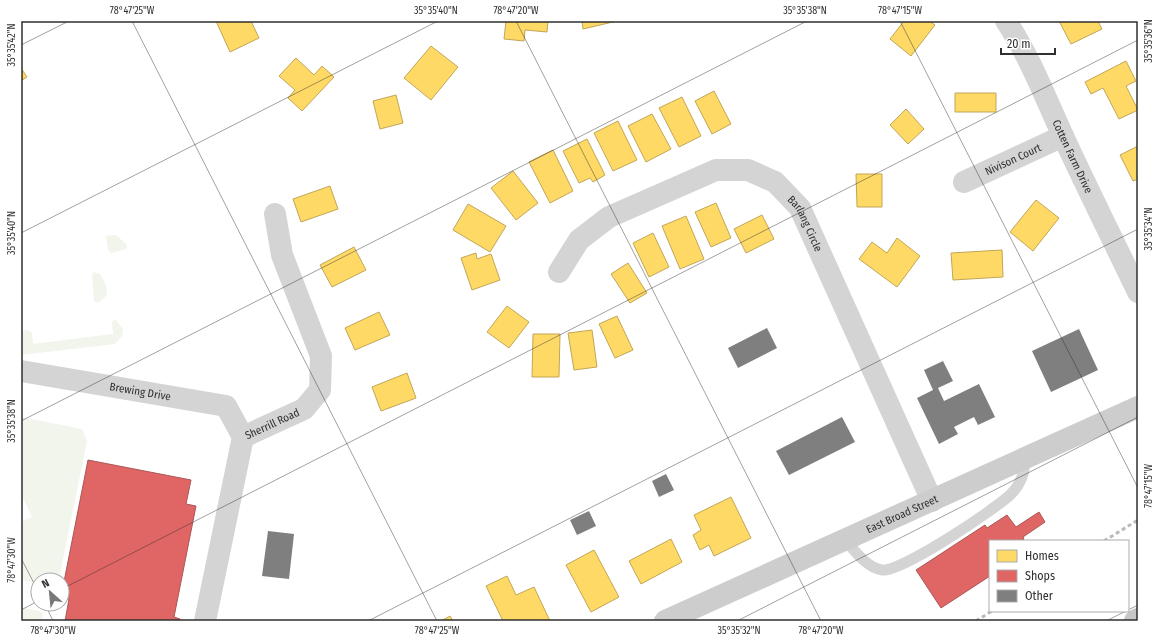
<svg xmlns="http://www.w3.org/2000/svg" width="1159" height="642" font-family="'Fira Sans Condensed',sans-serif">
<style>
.green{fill:#f1f5ec}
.homes{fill:#ffd966;stroke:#c1a656}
.shops{fill:#e06666;stroke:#ab5656}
.building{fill:#7f7f7f}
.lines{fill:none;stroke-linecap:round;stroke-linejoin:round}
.lane{stroke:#d4d4d4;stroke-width:11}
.street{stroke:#d4d4d4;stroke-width:22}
.secondary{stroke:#cdcdcd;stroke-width:22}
.primary{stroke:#c7c7c7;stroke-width:22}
.rail{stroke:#bbb;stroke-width:3;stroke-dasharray:4 3;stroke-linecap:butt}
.ticks{fill:none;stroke:#2f2f2f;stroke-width:1;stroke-opacity:0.45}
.labels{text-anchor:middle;stroke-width:4;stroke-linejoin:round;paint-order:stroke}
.street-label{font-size:11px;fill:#2f2f2f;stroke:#fff}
.neatline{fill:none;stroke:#2f2f2f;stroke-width:1.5}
.ticks-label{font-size:10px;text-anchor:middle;fill:#2f2f2f}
</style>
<rect width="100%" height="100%" fill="#fff"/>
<path class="green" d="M116 235 127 245V249L111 253 108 250 106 236Z
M94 272 100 274 106 285 107 295 98 303 94 301 92 275Z
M115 319 123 329 122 336 115 344 21 355V331L28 330 32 333 33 344 113 334 112 322Z
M21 417 82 429 87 441 60 574C49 573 41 572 35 583L21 580V522L32 517 23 498 21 499Z
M21 607 43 612 42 621H21Z"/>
<path class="homes" d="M216 21H251L259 38 230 52Z
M506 21H548L547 32 525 30 524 41 504 39Z
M582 21H617L583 29Z
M904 21H929L935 25 911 56 890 39Z
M1059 21H1098L1102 29 1071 44Z
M431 46 458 67 431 100 404 78Z
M296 58 314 75 322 66 334 77 302 111 288 98 295 90 279 76Z
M1126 61 1136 81 1126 86 1138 110 1119 119 1103 88 1091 94 1085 82Z
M21 68 27 77 21 81Z
M714 91 731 124 712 134 695 101Z
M955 93H996V112H955Z
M396 95 403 123 380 129 373 101Z
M682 97 701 136 679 147 659 108Z
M906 109 924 129 908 144 890 125Z
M652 114 671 149 646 162 628 126Z
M618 121 637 160 613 171 594 133Z
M587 139 605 175 593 182 590 178 579 183 563 151Z
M1138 146V179L1133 181 1120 155Z
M553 150 573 191 550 203 529 162Z
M513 171 538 203 516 220 491 188Z
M856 174H882V207H857Z
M330 186 338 209 301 222 293 199Z
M1036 200 1059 218 1033 251 1010 232Z
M716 203 731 238 711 247 695 212Z
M468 204 506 226 490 252 453 230Z
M762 215 774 239 746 253 734 229Z
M686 216 704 259 680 269 662 226Z
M653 233 669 267 649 277 633 243Z
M897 238 920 256 897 287 859 259 872 242 887 253Z
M354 247 366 270 332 287 320 265Z
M1002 250 1003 277 953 280 951 253Z
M476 253 477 259 491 254 500 280 472 290 461 258Z
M628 263 647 293 630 303 611 274Z
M507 306 529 322 509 348 487 332Z
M379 312 390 335 355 350 345 328Z
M617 316 633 350 615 358 599 324Z
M592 330 597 367 574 370 568 333Z
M533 334H560L559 377H532Z
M407 373 416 398 381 411 372 387Z
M731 497 751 538 714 556 709 545 700 550 693 535 701 530 694 515Z
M671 539 682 562 641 584 629 561Z
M594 550 619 597 591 612 566 565Z
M507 576 516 595 534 587 550 621H503L486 586Z
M450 616 453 621H441Z"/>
<path class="shops" d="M88 460 191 480 186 504 196 506 174 617 180 619V621H65L69 599 62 598V592Z
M1039 512 1045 522 1023 537 1024 539 1020 541H990V576L941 608 916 570 985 525 987 528 1007 515 1016 527Z"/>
<path class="building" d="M767 328 777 348 738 368 728 348Z
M1079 329 1098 370 1051 392 1032 351Z
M943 361 953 381 938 388 944 401 979 384 995 417 978 425 974 417 954 427 958 434 939 444 917 398 933 390 924 370Z
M842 417 855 442 789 475 776 451Z
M666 474 674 490 659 497 652 481Z
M589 511 596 526 577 535 570 520Z
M268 531 294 534 289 579 262 576Z"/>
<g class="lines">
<path class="lane" d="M845 540C855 551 867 568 882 570 900 573 996 509 1011 494 1021 484 1025 473 1025 459"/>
<g class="street">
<path id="s1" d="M1006 21C1030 57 1045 97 1063 136 1087 188 1113 240 1138 292"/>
<path id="s2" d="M964 182 1063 136"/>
<path id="s3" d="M559 272 579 240 609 217 716 170H748L775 182 800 208 932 501"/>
<path id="s4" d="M21 371 226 406 243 437"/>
<path id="s5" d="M243 437 304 409 320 390 321 356 282 255 275 214"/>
<path d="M205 621 243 437"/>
</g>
<path class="secondary" id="s6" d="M665 621 1138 407"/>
<path class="primary" d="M1135 621 1138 619"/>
<path class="rail" d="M1104 541 1138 520
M976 621 992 611"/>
</g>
<path class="ticks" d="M132 21 437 621M516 21 821 621M900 21 1138 488M21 45 69 21M21 233 438 21M21 421 807 21M21 558 38 591M62 589 1138 40M45 604 53 621M21 610 38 601M1128 610 1138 605M368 621 1138 229M737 621 1138 417M1106 621 1126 611"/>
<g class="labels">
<g class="street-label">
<text dy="4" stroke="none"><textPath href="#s1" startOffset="151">Cotten Farm Drive</textPath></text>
<text dy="4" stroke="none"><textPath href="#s2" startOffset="54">Nivison Court</textPath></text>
<text dy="4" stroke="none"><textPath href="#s3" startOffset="306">Barlang Circle</textPath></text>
<text dy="4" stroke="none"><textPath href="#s4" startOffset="121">Brewing Drive</textPath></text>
<text dy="4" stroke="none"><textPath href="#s5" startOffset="32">Sherrill Road</textPath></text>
<text dy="4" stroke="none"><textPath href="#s6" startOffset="260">East Broad Street</textPath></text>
</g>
</g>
<rect width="1159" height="642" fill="none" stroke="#ffffff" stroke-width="44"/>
<rect x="989" y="540" width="140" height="72" fill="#ffffff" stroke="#acacac"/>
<rect x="997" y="550" width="20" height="12" fill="#ffd966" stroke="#acacac"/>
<text x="1025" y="560" font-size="12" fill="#2f2f2f">Homes</text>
<rect x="997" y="570" width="20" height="12" fill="#e06666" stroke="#acacac"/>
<text x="1025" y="580" font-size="12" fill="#2f2f2f">Shops</text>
<rect x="997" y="590" width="20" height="12" fill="#7f7f7f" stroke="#acacac"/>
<text x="1025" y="600" font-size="12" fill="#2f2f2f">Other</text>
<g transform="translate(50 592) rotate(333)"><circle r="19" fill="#ffffff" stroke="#acacac"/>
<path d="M0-3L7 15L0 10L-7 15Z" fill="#787878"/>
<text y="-6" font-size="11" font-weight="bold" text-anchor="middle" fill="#2f2f2f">N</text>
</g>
<path d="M1001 48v6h54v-6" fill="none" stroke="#2f2f2f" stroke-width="2"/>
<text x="1007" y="48" font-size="12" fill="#2f2f2f" stroke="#ffffff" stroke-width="3" paint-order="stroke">20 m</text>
<rect x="22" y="22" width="1115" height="598" class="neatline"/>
<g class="ticks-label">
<text x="132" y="14">78°47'25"W</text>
<text x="436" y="14">35°35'40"N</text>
<text x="516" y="14">78°47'20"W</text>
<text x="805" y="14">35°35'38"N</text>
<text x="900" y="14">78°47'15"W</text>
<text transform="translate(1148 41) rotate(-90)" y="4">35°35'36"N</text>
<text transform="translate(11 45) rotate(-90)" y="4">35°35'42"N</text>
<text transform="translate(1148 229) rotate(-90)" y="4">35°35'34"N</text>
<text transform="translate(11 233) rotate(-90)" y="4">35°35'40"N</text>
<text transform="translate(11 421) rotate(-90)" y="4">35°35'38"N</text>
<text transform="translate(1148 486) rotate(-90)" y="4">78°47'15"W</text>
<text transform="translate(11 560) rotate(-90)" y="4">78°47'30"W</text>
<text x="53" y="634">78°47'30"W</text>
<text x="437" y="634">78°47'25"W</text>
<text x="739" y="634">35°35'32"N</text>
<text x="821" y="634">78°47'20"W</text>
</g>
</svg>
